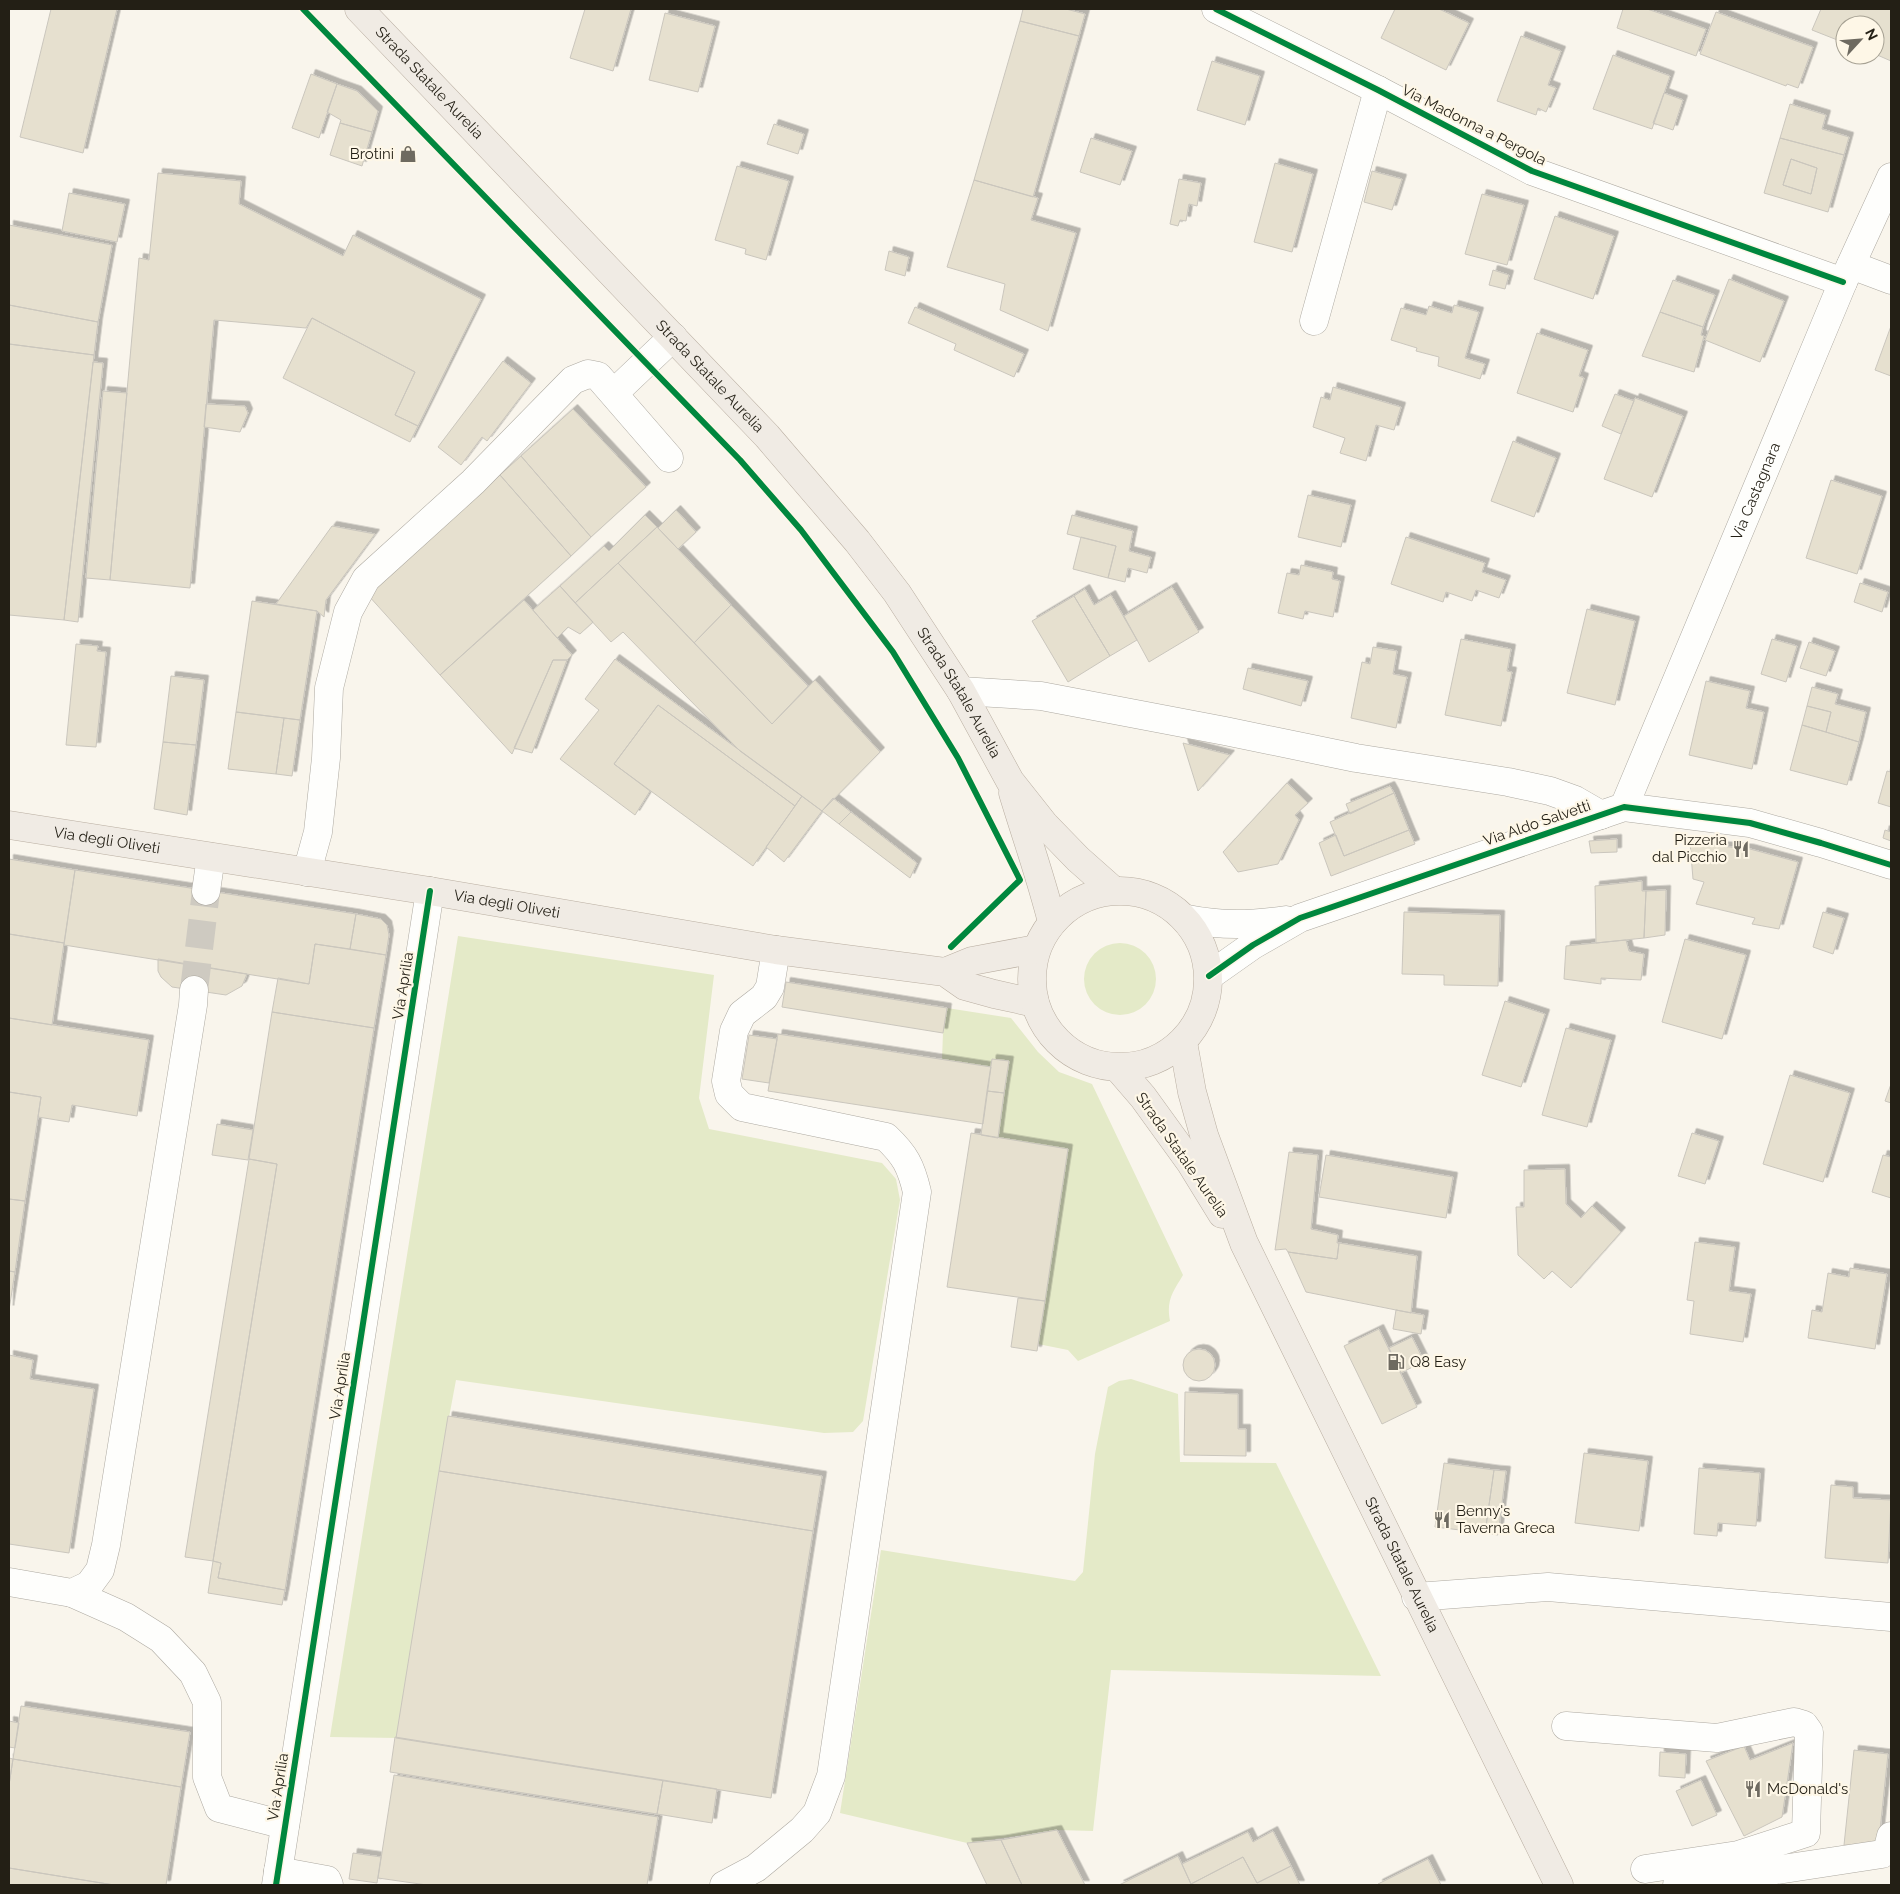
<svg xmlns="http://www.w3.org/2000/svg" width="1900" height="1894" font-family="Raleway,sans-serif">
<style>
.green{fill:#e4eac8}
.building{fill:#e6e0cf;stroke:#cac6bd;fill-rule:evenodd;filter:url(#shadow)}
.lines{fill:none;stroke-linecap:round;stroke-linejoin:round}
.minor-tunnel{stroke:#cecac1;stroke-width:28;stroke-dasharray:28 14;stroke-linecap:butt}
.minor-casing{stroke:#ada9a1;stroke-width:29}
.major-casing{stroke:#b9aea1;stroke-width:29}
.minor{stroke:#fefefc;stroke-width:28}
.major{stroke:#f0ebe4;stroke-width:28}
.cycleway-casing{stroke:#fef7e7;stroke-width:9}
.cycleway{stroke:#00873e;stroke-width:6}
.labels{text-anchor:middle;stroke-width:4.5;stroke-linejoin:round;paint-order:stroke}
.street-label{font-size:15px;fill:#231f15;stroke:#fef7e7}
.poi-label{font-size:15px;fill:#231f15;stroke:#fef7e7;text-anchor:start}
</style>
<defs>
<filter id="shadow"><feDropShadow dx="4.5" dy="-4.5" stdDeviation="0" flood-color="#0004"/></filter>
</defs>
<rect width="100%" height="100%" fill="#f9f5ec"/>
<path class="green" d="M458 936 714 975 699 1098 709 1129 882 1163 896 1179 900 1200 863 1421 853 1432 824 1433 456 1380 439 1471 398 1738 330 1737Z
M1084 979a36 36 0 1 1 72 0a36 36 0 1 1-72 0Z
M947 1008 1011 1018 1038 1052 1059 1072 1092 1084 1183 1275C1173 1292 1166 1300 1170 1321L1078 1361 1068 1350 1038 1344 1068 1149 998 1138 1009 1061 993 1059 991 1067 942 1059 943 1033Z
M1131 1379 1178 1394 1180 1462 1276 1463 1381 1676 1111 1670 1093 1831 1057 1830 967 1843 840 1813 881 1550 1075 1581 1083 1572 1095 1454 1108 1387 1119 1381Z"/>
<path class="building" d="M51 9H117L83 153 20 137Z
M585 9H631L613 71 570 58Z
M1023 9H1066L1085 14 1079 36 1020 21Z
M1395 9H1439L1469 23 1446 70 1381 38Z
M1623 9H1647L1706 29 1696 56 1617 28Z
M1821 9H1891V61L1875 54V25H1845V43L1812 30Z
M1716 12 1813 47 1798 88 1787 84 1786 86 1700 54Z
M665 13 715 26 698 92 649 80Z
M1020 21 1079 36 1033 197 974 180Z
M1521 36 1561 51 1548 85 1556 88 1546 112 1538 108 1536 115 1497 101Z
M1613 55 1670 76 1652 129 1593 109Z
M1212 61 1260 76 1245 125 1197 110Z
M311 74 337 84 319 138 292 128Z
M337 84 357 91 378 111 372 132 340 123 341 120 327 112Z
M1664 93 1683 100 1673 130 1653 123Z
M1790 104 1826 115 1822 129 1849 137 1844 155 1780 138Z
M340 123 372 132 362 166 330 155Z
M774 124 804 134 798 154 767 144Z
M1091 138 1132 151 1120 185 1080 172Z
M1780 138 1844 155 1828 212 1764 193ZM1791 159 1817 168 1811 194 1783 185Z
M1791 159 1817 168 1811 194 1783 185Z
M1275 163 1313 174 1292 252 1254 242Z
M737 166 789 181 766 260 745 254 746 249 715 240Z
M1372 171 1402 179 1392 210 1364 202Z
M158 173 241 181 239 204 343 256 353 235 481 299 418 426 395 415 415 372 312 318 306 328 214 320 190 588 110 580 139 258 149 260Z
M1179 179 1201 183 1197 206 1189 204 1186 221 1180 220 1178 226 1170 224Z
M974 180 1038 198 1031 220 1076 233 1048 331 1000 310 1005 284 947 267Z
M69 193 125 204 117 242 62 231Z
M1482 194 1524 205 1507 265 1465 254Z
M1555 216 1614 236 1593 299 1534 279Z
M9 225 112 245 98 322 9 305Z
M889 251 909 257 905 276 885 270Z
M1493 270 1509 275 1505 289 1489 285Z
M1729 279 1784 301 1760 362 1705 340Z
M1673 280 1715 295 1703 327 1660 312Z
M9 305 98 322 94 355 9 344Z
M1454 305 1479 312 1465 358 1485 364 1480 379 1438 366 1439 357 1416 351 1417 348 1391 340 1401 308 1426 315 1429 306 1452 313Z
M915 307 1024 354 1014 377 954 350 956 344 908 323Z
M1660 312 1703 327 1701 335 1704 336 1694 372 1642 356Z
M312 318 415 372 395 415 418 426 410 442 283 378Z
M1891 326V376L1875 370Z
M1537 333 1588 350 1579 376 1584 378 1573 412 1517 393Z
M9 344 94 355 64 620 9 615Z
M503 361 531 383 487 441 482 437 461 465 438 447Z
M93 362 103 363 78 622 64 620Z
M1333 387 1401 407 1394 430 1376 425 1366 461 1340 453 1345 438 1313 427 1321 397 1330 400Z
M103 391 127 393 110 580 86 578Z
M1615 394 1634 401 1621 434 1602 426Z
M1635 398 1683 416 1652 497 1604 479Z
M206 404 245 406 248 413 240 432 204 427Z
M573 409 646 487 591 537 521 456Z
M1513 441 1556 458 1534 517 1491 501Z
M521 456 591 537 571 556 500 475Z
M500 475 571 556 440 675 368 595Z
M1831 480 1882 496 1857 574 1806 558Z
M1308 495 1351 505 1341 547 1298 537Z
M676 510 696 532 678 549 658 528Z
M645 515 657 527 575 603 560 586 604 546 609 551Z
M1072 515 1133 531 1129 551 1151 557 1147 573 1128 568 1125 582 1108 578 1116 546 1067 534Z
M332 526 375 534 326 600 324 617 317 611 276 604Z
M657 527 731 605 694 643 618 563Z
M1081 537 1116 546 1108 578 1073 569Z
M1406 537 1485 563 1482 572 1506 580 1499 598 1476 590 1472 601 1446 592 1443 602 1391 584Z
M618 563 772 724 815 680 880 752 822 811 740 751 623 632 611 642 575 603Z
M1301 565 1333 572 1332 579 1340 581 1333 617 1305 611 1303 619 1278 613 1287 573 1299 575Z
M1860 583 1888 592 1882 612 1854 602Z
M560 586 593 622 580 634 568 627 557 638 533 610Z
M1172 587 1199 632 1149 662 1124 616Z
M1085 589 1094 605 1111 595 1137 640 1110 656 1074 596Z
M1074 596 1110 656 1068 682 1032 621Z
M524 600 572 655 567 660H553L512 754 440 675Z
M252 601 317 611 300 720 236 712Z
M731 605 808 686 772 724 694 643Z
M1587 609 1635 621 1615 705 1567 693Z
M1461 639 1511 649 1507 671 1512 672 1501 726 1445 715Z
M1772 639 1797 646 1786 682 1761 674Z
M1809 642 1835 651 1826 676 1800 668Z
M76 644 98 646 97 651 106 652 96 747 66 745Z
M1373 647 1397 651 1393 674 1407 677 1396 728 1351 718 1362 662 1370 664Z
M615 659 802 796 795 806 658 705 614 764 650 791 635 815 560 759 599 710 585 699Z
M553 660H567L532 753 514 748Z
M1248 668 1308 681 1301 706 1243 689Z
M171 676 204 680 196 745 163 742Z
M1706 681 1750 691 1746 708 1764 712 1752 769 1689 755Z
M1812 687 1838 694 1835 704 1866 712 1859 742 1826 732 1831 712 1807 706Z
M658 705 795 806 753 866 614 764Z
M1807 706 1831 712 1826 732 1802 725Z
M236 712 284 718 276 774 228 769Z
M284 718 300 720 292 776 276 774Z
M1802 725 1859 742 1847 785 1790 770Z
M163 742 196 745 187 815 154 809Z
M1183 743 1230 755 1198 791Z
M1887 771 1891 772V807L1878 803Z
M1287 783 1308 803 1295 815 1299 820 1278 864 1238 872 1223 852Z
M1390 786 1394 793 1350 814 1346 804Z
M1394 793 1409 830 1344 856 1330 822Z
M802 796 822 811 784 862 766 847Z
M833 798 851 812 839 824 822 811Z
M851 812 917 863 910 878 839 824Z
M1409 830 1415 844 1331 876 1319 843 1336 835 1344 856Z
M1885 830 1891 832V841L1883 838Z
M1617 839V852L1591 853 1589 841Z
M1690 843 1750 849 1798 862 1779 929 1752 924 1755 918 1696 904 1704 882 1693 879Z
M9 859 75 870 64 943 9 934Z
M75 870 356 914 350 949 315 944 309 984 64 945Z
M1642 881V891H1646L1644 938 1596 943 1595 886Z
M1666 890 1665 935 1644 938 1646 891Z
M1404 912 1500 915 1498 986 1444 985V975L1402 974Z
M1823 912 1844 918 1833 954 1813 947Z
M356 914 381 919 387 925 389 935 386 955 350 949Z
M9 934 64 943 52 1025 9 1018Z
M1685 939 1746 955 1722 1039 1662 1022Z
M1626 940 1629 951 1644 954 1641 980 1601 978V984L1564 979 1566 946Z
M315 944 386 955 374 1028 272 1012 278 978 309 984Z
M158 959 247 974 242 986 226 995 172 987 161 977 158 971Z
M786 982 947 1008 943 1033 782 1007Z
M1505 1001 1545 1014 1521 1087 1482 1075Z
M272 1012 374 1028 285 1590 218 1578 221 1563 213 1561 277 1164 249 1159Z
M9 1018 149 1040 137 1116 72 1105 69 1122 38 1117 41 1097 9 1092Z
M1566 1028 1611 1040 1587 1127 1542 1115Z
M778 1034 991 1067 983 1124 768 1091Z
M749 1035 777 1039 769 1083 742 1079Z
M992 1059 1009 1061 1004 1093 987 1091Z
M1790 1075 1850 1093 1823 1182 1763 1164Z
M1891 1084V1103L1885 1101Z
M987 1091 1004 1093 998 1138 981 1135Z
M9 1092 41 1097 25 1201 9 1199Z
M217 1124 253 1130 248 1160 212 1155Z
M971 1133 1068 1149 1045 1301 947 1287Z
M1692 1133 1719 1141 1705 1184 1678 1176Z
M1289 1152 1318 1155 1311 1229 1338 1235 1337 1243H1339L1337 1259 1288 1252 1286 1249 1275 1250Z
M1326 1155 1453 1177 1446 1218 1319 1197Z
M1883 1155 1891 1157V1198L1872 1192Z
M249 1159 277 1164 213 1561 185 1557Z
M1565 1169 1566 1204 1581 1218 1592 1206 1621 1232 1571 1288 1552 1271 1544 1279 1518 1255 1516 1207H1524V1170Z
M9 1199 25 1201 15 1272 9 1271Z
M1695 1242 1735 1247 1729 1291 1751 1294 1743 1342 1690 1334 1694 1301 1687 1300Z
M1339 1243 1417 1256 1411 1313 1306 1292 1288 1252 1337 1259Z
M1850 1268 1887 1274 1875 1349 1808 1338 1812 1310 1822 1312 1828 1273 1849 1277Z
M9 1271 15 1272 9 1310Z
M1018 1298 1045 1301 1037 1351 1011 1347Z
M1396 1310 1424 1315 1421 1334 1393 1329Z
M1379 1329 1417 1407 1382 1424 1344 1346Z
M1412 1337 1424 1361 1401 1373 1389 1348Z
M1183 1365a16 16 0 1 1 32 0a16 16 0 1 1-32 0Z
M9 1355 33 1360 30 1379 94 1389 69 1553 9 1544Z
M1185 1392 1238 1394V1429H1246V1456L1184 1455Z
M448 1416 822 1476 813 1531 439 1471Z
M1584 1453 1648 1461 1639 1531 1575 1523Z
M1444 1463 1494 1470 1485 1533 1435 1527Z
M1699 1468 1760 1473 1756 1526 1718 1523 1717 1536 1694 1534Z
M1494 1470 1506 1471 1498 1535 1485 1533Z
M439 1471 813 1531 771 1798 396 1738Z
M1831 1485 1853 1487V1498L1891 1500 1888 1563 1825 1558Z
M213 1561 221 1563 218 1578 285 1590 282 1605 208 1593Z
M21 1706 190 1732 181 1787 13 1759Z
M9 1721 19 1723 15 1748 9 1747Z
M395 1737 663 1780 657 1814 390 1772Z
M1793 1743 1782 1817 1744 1836 1706 1761 1744 1746 1750 1760Z
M1854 1750 1888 1754 1878 1849 1844 1845Z
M1660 1752 1686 1754 1685 1778 1659 1776Z
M9 1758 13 1759 9 1785Z
M13 1759 181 1787 166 1885H114L9 1868V1785Z
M394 1775 658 1817 647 1885H427L378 1878Z
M663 1780 717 1789 712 1823 657 1814Z
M1701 1780 1717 1815 1692 1826 1676 1791Z
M1057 1830 1085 1885H1022L1001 1840Z
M1273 1831 1291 1866 1257 1883 1243 1857 1191 1884 1182 1864 1248 1832 1253 1842Z
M1001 1840 1022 1885H987L967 1843Z
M353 1853 381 1857 377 1883 349 1879Z
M1178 1856 1191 1884 1243 1857 1257 1883 1291 1866 1300 1885H1119Z
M1428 1859 1441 1885H1378V1884Z
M9 1868 114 1885H9Z"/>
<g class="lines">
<path class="minor-tunnel" d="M194 990 206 891"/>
<g class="minor-casing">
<g id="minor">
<path d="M1216 9 1378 90 1532 171 1843 282"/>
<path d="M1851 265 1891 280"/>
<path d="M1314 321 1378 90"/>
<path d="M614 393 673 337"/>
<path d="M961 691 1041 696 1225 731 1356 758 1508 782 1550 791 1575 800 1601 815"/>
<path id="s1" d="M1624 807 1843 282 1891 177"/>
<path d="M307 872 318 832 326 758 329 688 348 612 366 579 473 482 573 380 588 374 598 376 669 458"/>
<path d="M206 891 211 857"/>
<path d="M1187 919C1222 926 1251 925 1286 920"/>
<path d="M1209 976 1253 945 1300 918 1624 807 1750 823 1821 843 1891 865"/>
<path d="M9 1582 72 1593 89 1585 100 1570 106 1545 193 1005 194 990"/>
<path d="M72 1593 126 1617 161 1639 193 1673 207 1702V1777L219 1808 285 1825"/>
<path d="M1416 1597 1548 1587 1891 1617"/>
<path d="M1566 1726 1717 1738 1794 1722 1804 1725 1809 1732 1806 1833 1738 1855 1645 1869"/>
<path d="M278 1871 327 1880 329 1885"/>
<path d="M276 1885 430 891"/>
<path d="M724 1885 756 1868 802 1830 817 1813 831 1776 917 1192C911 1166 905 1155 886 1137L742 1107 729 1094 726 1081 734 1031 742 1014 764 997 770 987 776 950"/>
<path d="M1677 1885 1882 1854 1888 1848 1891 1836"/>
</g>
</g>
<g class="major-casing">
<g id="major">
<path id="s2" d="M359 9 767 436 857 541 897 593 961 691 1010 781 1044 824 1078 859 1113 890"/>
<path d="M1013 793C1026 836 1041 878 1052 922"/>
<path id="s3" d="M9 825 430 891 776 950 945 972 965 986 994 994 1035 1003"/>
<circle cx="1120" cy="979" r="88"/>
<path d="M945 972 972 961 1036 949"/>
<path id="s4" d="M1183 1042 1192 1092 1204 1135 1244 1243 1559 1885"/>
<path d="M1118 1068 1143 1097 1190 1162 1222 1214"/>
</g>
</g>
<use href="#minor" class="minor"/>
<use href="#major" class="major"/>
<g class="cycleway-casing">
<path id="cycleway" d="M303 9 740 460 801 530 893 652 958 758 1020 880 951 947
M1216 9 1378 90 1532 171 1843 282
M1209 976 1253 945 1300 918 1624 807 1750 823 1821 843 1891 865
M276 1885 430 891"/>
</g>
<use href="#cycleway" class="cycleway"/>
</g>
<defs>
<g id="shop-bare" transform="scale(1.35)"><path d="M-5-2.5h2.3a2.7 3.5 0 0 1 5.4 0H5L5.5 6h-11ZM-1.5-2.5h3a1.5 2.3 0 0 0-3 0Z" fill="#6e6a60" stroke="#fef7e7" stroke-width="2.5" paint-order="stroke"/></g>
<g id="restaurant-bare" transform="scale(1.35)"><path d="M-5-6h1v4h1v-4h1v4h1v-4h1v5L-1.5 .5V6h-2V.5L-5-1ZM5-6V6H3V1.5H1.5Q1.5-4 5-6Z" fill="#6e6a60" stroke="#fef7e7" stroke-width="2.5" paint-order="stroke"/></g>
<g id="fuel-bare" transform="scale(1.35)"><path d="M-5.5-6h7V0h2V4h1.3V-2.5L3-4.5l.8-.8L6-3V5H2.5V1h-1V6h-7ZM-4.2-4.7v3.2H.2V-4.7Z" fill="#6e6a60" stroke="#fef7e7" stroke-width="2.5" paint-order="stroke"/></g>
</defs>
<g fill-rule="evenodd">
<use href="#shop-bare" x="408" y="154"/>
<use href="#restaurant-bare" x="1741" y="849"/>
<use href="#fuel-bare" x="1396" y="1362"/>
<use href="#restaurant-bare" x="1442" y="1520"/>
<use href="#restaurant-bare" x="1753" y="1789"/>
</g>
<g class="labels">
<g class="street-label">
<text dy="5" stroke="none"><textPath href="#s2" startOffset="102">Strada Statale Aurelia</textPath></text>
<text transform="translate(1474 125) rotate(27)" y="5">Via Madonna a Pergola</text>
<text dy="5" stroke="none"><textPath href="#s2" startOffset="508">Strada Statale Aurelia</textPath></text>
<text dy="5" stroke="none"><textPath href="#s1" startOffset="342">Via Castagnara</textPath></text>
<text dy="5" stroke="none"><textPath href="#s2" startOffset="912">Strada Statale Aurelia</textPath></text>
<text transform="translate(1537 823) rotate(-19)" y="5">Via Aldo Salvetti</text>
<text dy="5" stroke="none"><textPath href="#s3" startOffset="99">Via degli Oliveti</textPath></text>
<text dy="5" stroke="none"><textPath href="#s3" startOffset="504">Via degli Oliveti</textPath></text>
<text transform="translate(403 986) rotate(-81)" y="5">Via Aprilia</text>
<text transform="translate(1182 1155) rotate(55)" y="5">Strada Statale Aurelia</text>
<text transform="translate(340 1386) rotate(-81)" y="5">Via Aprilia</text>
<text dy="5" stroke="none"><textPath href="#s4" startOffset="569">Strada Statale Aurelia</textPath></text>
<text transform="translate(278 1787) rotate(-81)" y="5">Via Aprilia</text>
</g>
<g class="poi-label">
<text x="394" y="159" text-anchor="end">Brotini</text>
<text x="1727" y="845" text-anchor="end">Pizzeria<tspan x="1727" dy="17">dal Picchio</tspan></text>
<text x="1410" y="1367">Q8 Easy</text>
<text x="1456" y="1516">Benny's<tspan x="1456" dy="17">Taverna Greca</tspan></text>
<text x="1767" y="1794">McDonald's</text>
</g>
</g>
<rect width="1900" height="1894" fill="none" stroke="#231f15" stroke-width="20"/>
<g transform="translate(1860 40) rotate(64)"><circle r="24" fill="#fef7e7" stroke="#a6a193"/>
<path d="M0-4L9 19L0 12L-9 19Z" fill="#6e6a60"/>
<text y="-8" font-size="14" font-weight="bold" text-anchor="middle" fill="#231f15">N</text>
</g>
</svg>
